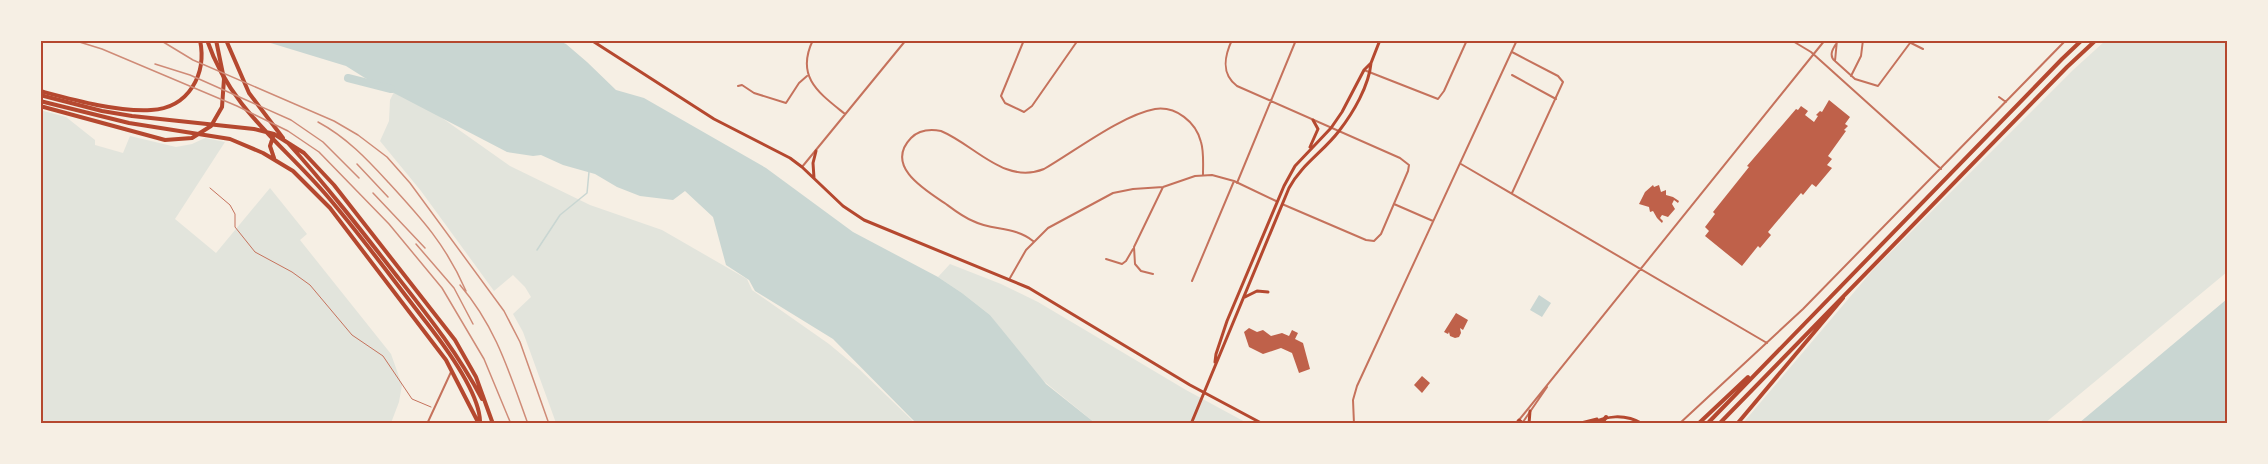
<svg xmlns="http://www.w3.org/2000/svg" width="2268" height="464" font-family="Lora,serif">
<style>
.green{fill:#e2e4dc}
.water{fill:#c9d6d2}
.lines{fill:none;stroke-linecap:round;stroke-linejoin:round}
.stream{stroke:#c9d6d2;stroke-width:1.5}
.river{stroke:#c9d6d2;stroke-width:8}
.building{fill:#bf614a}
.service{stroke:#c5725c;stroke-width:1}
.minor{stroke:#c5725c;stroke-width:2}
.secondary{stroke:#b5482f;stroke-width:3}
.primary{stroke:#b5482f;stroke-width:4}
.trunk{stroke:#b5482f;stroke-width:4}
.motorway{stroke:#b5482f;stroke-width:4}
.rail{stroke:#cf8b77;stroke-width:1.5}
.neatline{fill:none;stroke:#b5482f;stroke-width:2}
</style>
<rect width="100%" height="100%" fill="#f6efe4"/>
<path class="green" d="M2105 41H2227V272L2045 423H1743L1872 271 2073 70Z
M394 92 418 101 510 166 590 205 662 230 747 279 752 290 829 344 859 369 915 423H556L523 332 513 314 531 297 525 287 513 275 494 291 421 191 380 141 389 121 390 100Z
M40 110 66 117 95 140V145L123 153 130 136 176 147 192 144 205 138 225 142 175 219 216 253 270 188 307 234 300 240 391 354 402 385 399 402 391 423H41Z
M950 264 1001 284 1038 302 1186 390 1247 423H1095L1035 374 990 315 962 293 938 277Z"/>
<path class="water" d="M557 40 566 44 587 62 616 90 644 98 766 168 853 232 938 277 962 293 990 315 1046 384 1095 423H916L833 339 755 291 749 280 726 265 713 217 685 191 673 200 640 196 617 187 595 174 563 165 541 155 533 156 507 152 365 78 346 66 264 41Z
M1539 295 1551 303 1542 317 1530 310Z
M2227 299V423H2079Z"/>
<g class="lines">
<path class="stream" d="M537 250 560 215 587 193 589 172"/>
<path class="river" d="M348 78 391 89"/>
</g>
<path class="building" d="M1829 100 1850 117 1845 124 1848 126 1844 130 1846 131 1828 156 1832 159 1827 165 1832 168 1816 187 1812 184 1803 195 1801 193 1768 232 1771 235 1760 248 1758 246 1742 266 1705 236 1709 231 1705 227 1715 214 1713 212 1749 167 1747 166 1796 109 1798 110 1801 106 1808 111 1805 115 1814 122 1818 116 1816 115 1820 111 1822 112Z
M1653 185 1654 187 1659 185 1661 192 1666 190V195L1673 197 1679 201 1678 203 1674 200 1672 204 1675 209 1668 217 1662 215 1660 218 1663 221 1662 223 1657 218 1653 211 1650 212 1649 207 1639 204 1645 192Z
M1456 313 1468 320 1463 330 1460 328 1461 333 1459 337 1455 338 1450 336 1449 332 1448 334 1444 332Z
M1249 328 1257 332 1263 330 1271 336 1282 333 1289 336 1292 330 1298 333 1295 339 1303 343 1310 369 1299 373 1292 353 1281 348 1263 354 1249 347 1244 332Z
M1422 376 1430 383 1422 393 1414 385Z"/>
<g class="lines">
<path class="service" d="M210 188 230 205 235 214V227L255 252 292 272 310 285 352 335 383 356 412 399 431 407"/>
<path class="minor" d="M813 40C795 77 819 93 845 114
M1024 40 1001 96 1005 103 1024 112 1032 106 1078 40
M1232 40C1224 57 1221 74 1237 86L1400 158 1409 165 1408 171 1381 234 1374 241 1366 240 1282 204
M1791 40 1811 52 1941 169
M1905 40 1923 49
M1836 44C1832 50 1829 56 1835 61L1837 40
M1835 61 1855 79 1878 86 1910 43
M1364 70 1438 99 1444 91 1467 40
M1512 75 1556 99
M1851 76 1861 56 1863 40
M738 86 742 85 754 93 786 103 799 83 807 76
M1999 97 2006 102
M1461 164 1767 343
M802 167 906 40
M1237 183 1296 40
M1512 193 1563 82 1558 76 1512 52
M1394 204 1433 221
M1033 241C1015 226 992 231 973 221 963 217 954 210 946 204 925 190 884 166 911 138 919 130 930 129 941 131 975 145 1004 185 1044 169 1075 151 1122 115 1155 109 1176 106 1196 122 1201 142 1204 152 1203 164 1203 174
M1106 259 1122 264 1126 261 1133 249
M1153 274 1141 271 1135 264 1134 247 1163 187
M1010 278 1026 250 1048 228 1113 193 1133 189 1163 187 1195 176 1212 175 1234 181 1276 201
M1192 281 1234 181
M1519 420 1825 40
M1523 422 1547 387
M427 424 451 372
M1354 424 1353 400 1357 386 1517 40
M1679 424 1803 309 2066 40"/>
<path class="secondary" d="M591 40 714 119 790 158 802 167 843 206 864 220 1029 288 1190 385 1263 424
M1310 147 1318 129 1313 120
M814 178 813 163 816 151
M1245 297 1257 291 1268 292
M1215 362 1216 354 1227 321 1284 186 1295 166 1331 128 1342 112 1364 70 1371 63 1380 40
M1191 424 1289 188C1301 165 1324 151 1339 131 1353 113 1369 86 1371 63
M1516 424 1519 420 1524 424
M1529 424 1530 411
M1577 424 1597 419
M1588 424C1607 416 1624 413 1643 424"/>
<path class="primary" d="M207 40C231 110 282 143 328 197 362 237 394 281 426 322 444 345 479 392 480 421
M226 40 249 93 283 138
M40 95 102 111 132 116 254 129 274 134 304 153 334 185 455 340 476 377 493 424
M40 101 129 123 230 139 263 153 293 171 330 208 446 360 479 424
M273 137 270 146 274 158
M288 143C326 185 361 230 396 275 429 317 457 352 482 399"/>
<path class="trunk" d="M40 91C74 100 117 112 151 110 189 108 207 74 200 40
M40 106 165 140 192 138 211 126 222 107 224 79 216 40"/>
<path class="motorway" d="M1601 424 1606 417
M1698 424 1748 377
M1707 424 2062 59 2082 40
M1719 424 2067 67 2096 40
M1737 424 1843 298"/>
<path class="rail" d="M73 40 102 49 237 106 288 131 319 152 389 224 442 288 484 359 511 424
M160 40 193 60 334 121 358 135 387 157 410 183 504 311 520 342 549 424
M155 64 190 75 291 120 323 142 359 178
M318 122C346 137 367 159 388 182 422 219 446 245 466 291
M357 164 388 197
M373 193 425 248
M416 244 454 288 473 324
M460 285C496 327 509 372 528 424"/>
</g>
<rect width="2268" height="464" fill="none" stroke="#f6efe4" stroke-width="84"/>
<rect x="42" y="42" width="2184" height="380" class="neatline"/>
</svg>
